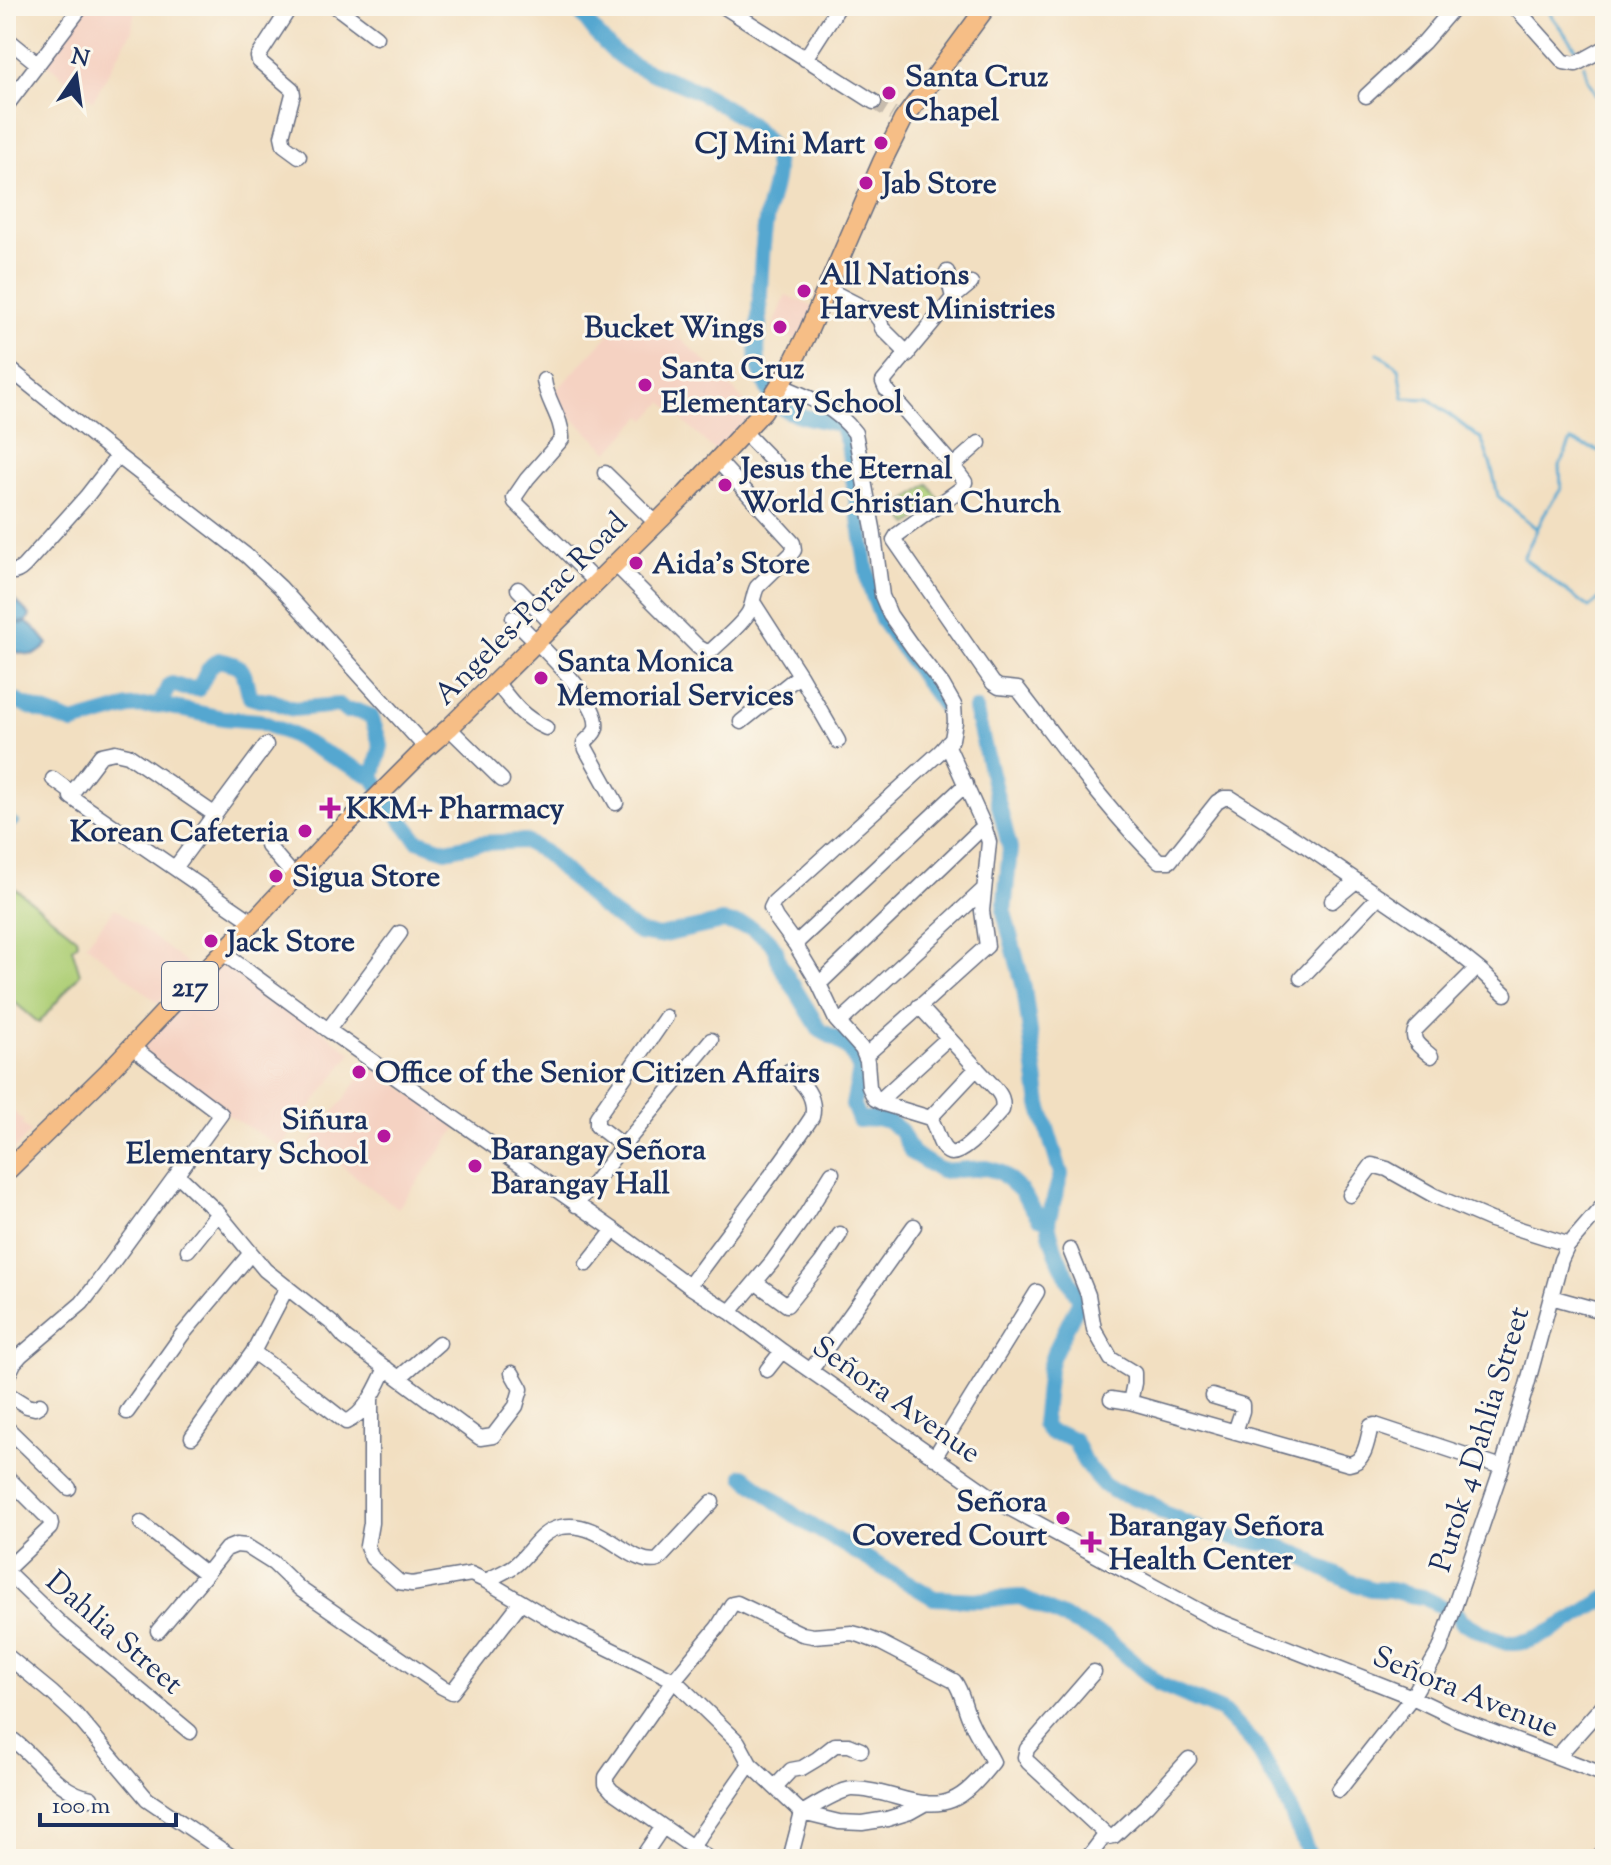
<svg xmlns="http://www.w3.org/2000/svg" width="1611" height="1865" font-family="'Sorts Mill Goudy',serif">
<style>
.built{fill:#f5d2c2}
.green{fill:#afcf77;stroke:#657f6a;stroke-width:2}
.water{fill:#55a7d0;stroke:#386b97;stroke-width:2}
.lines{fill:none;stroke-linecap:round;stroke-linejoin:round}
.stream{stroke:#55a7d0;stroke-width:3}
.river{stroke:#55a7d0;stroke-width:16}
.minor-tunnel{stroke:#c7bcad;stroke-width:14;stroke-dasharray:14 7;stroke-linecap:butt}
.minor-casing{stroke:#666d81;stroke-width:17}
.major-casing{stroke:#666d81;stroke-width:21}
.minor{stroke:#fff;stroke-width:14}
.major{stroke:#f6be86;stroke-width:18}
.poi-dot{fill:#b5179e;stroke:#fbf7ec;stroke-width:3}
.labels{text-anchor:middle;stroke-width:6;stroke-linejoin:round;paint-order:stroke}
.shield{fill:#fbf7ec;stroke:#5e6b89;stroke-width:2}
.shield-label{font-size:28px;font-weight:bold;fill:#1b2f5e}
.poi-label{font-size:30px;font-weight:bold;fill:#1b2f5e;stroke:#fbf7ec;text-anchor:start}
.street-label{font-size:30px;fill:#1b2f5e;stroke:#fbf7ec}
</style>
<rect width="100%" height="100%" fill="#fbf7ec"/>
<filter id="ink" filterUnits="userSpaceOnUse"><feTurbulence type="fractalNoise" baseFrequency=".0125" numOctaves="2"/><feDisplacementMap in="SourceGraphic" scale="16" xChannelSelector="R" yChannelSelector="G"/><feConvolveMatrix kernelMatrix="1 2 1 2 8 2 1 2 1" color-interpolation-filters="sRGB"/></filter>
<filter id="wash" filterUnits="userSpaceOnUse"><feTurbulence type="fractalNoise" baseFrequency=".006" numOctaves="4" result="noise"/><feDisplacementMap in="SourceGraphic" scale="32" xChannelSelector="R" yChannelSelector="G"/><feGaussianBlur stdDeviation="1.8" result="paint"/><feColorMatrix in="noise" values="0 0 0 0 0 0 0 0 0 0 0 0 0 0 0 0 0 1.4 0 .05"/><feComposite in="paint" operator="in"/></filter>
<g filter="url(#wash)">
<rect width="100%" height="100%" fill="#f2dfc1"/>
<path class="built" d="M86 6H131L135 9 132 30 93 101 45 62Z
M786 295 814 307 800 341 772 330Z
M616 327 682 340 718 373 754 412 717 453 663 402 647 420 642 416 609 452 550 397Z
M115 908 191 967 158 1003 86 944Z
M224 959 352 1053 281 1147 223 1112 139 1047Z
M370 1064 457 1128 398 1208 311 1143Z
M6 1105 24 1121 22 1124 31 1132 6 1159Z"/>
<path class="green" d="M928 484 941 501 909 525 896 508Z
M6 881 76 937 78 943 72 948 80 974 39 1023 6 995Z"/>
<path class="water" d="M11 596 30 615 27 621 7 625 6 623V600Z
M27 623 35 628 48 644C34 661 24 654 6 648V626Z"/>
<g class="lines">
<path class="stream" d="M1544 6 1580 54
M1584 65 1588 79 1605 114
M1378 353 1399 368 1404 398 1429 399 1482 440 1492 469 1498 496 1537 529
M1605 453 1571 441 1560 465 1561 489 1547 509 1523 558 1589 608 1605 593
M6 811 18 822 6 834"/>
<path class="river" d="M576 6C589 25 605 47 625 60 643 72 666 77 686 86 709 96 763 127 772 150 781 171 772 189 768 209 761 247 760 286 759 324 758 336 756 350 758 361 758 366 770 396 774 400 787 418 821 418 841 425L848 444 869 585 882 620 944 706
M6 695 22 704 73 723 129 707 160 705 169 685 172 684 184 688 198 689C207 677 204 668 219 660 249 666 242 672 250 697L260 700H270L293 709 339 705 346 711H357L371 716 381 746 373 777 394 810 417 840 446 850 480 843 524 841 544 852 601 906 639 933 659 936 722 922 750 927 769 940 776 950 779 963 820 1030 838 1040 852 1053 860 1070 853 1105 859 1120 876 1118 888 1121 900 1130 912 1153 941 1171 986 1168 1000 1172 1021 1191 1039 1218 1048 1221C1050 1245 1068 1280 1080 1300L1053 1355 1049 1368 1043 1424 1050 1433 1064 1435 1074 1440 1084 1461 1094 1474 1104 1485 1114 1491 1150 1503 1162 1512 1207 1532 1260 1543H1271L1307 1558 1316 1565 1353 1583 1372 1589 1391 1590 1409 1595 1423 1597 1458 1615 1462 1622C1478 1628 1496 1644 1514 1643 1542 1642 1581 1613 1605 1599
M160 705 223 718 259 721 290 734 317 749 373 777
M975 709 1010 849 1004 912 1024 988 1040 1105 1061 1174 1048 1221
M744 1476 797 1517 934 1598 979 1600 1020 1597 1106 1638 1159 1684 1222 1711 1255 1745 1283 1794 1311 1859"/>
</g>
</g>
<g filter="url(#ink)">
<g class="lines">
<path class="minor-tunnel" d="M874 102 893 114"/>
<g class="minor-casing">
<path id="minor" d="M291 6 258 57 259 61 292 89 293 94 282 136 284 145 299 156
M335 6 376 37
M723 6 874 102
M1514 6 1564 62 1576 64 1605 48
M6 38 38 64
M805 59 839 6
M1366 96 1424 42 1455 6
M6 106 82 6
M947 272 953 298
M971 283 953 298 883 382 886 389 953 466 965 482 962 488 897 535 894 540 993 683 999 687 1018 689C1063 747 1106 809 1159 861H1170L1217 802 1224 798H1231L1300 842 1437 936 1482 972 1505 994
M827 289 874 313 880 321 882 328 908 354
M6 366 118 456 247 556 280 587 426 748
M544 380C546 400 563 419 562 439L527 479 514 498 515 502 596 582
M779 385C808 397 836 407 855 433L873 528 882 596 890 615 914 649 942 684 954 705 955 722 952 739 940 752 774 902 771 908 776 918 795 944 819 984 836 1020 862 1049 867 1061 869 1087 875 1099 884 1104 930 1118C937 1127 938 1146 948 1152 961 1160 993 1119 1002 1110 1004 1100 1001 1095 995 1088L919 1006
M745 433 783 472
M953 466 979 443
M605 473 656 523
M615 564 698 647 705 651H711C723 639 740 627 749 612 753 604 753 595 757 587L791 554 794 550 793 543 718 461
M6 571C13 574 19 571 24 566L86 497 118 456
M518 589 553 625
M513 618C532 639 601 699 596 728 595 734 588 738 584 743L586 749 616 803
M800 675 838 741
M496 682C512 703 522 717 546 728
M741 722 800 675 753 602
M449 728 502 780
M53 779 72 793
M214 815 266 745
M267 845 294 876
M175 868 214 815 211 812 128 755 115 752 101 755 72 793 71 797 253 922
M1332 901 1356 881
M795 944 966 784
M223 953 328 1030 614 1230 689 1286 730 1312 782 1351 1002 1504 1214 1619 1412 1697 1458 1719 1605 1775
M1301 978 1379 896
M819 984 984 826
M839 1023 983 890
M328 1030 400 933
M865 1056 987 946 982 911 989 842 984 826 947 744
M1431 1056C1422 1048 1409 1041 1416 1029L1476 969
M879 1101 948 1038
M930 1118 977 1068
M623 1146 597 1126V1117L666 1017
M177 1174 218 1213 265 1270 333 1324 345 1338 480 1438 493 1436 516 1406 521 1389 512 1373
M1350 1195 1372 1165 1387 1169 1435 1196 1491 1220 1564 1243 1567 1247
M576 1205 623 1146 711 1040
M188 1250 218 1213
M1070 1250 1088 1295 1094 1329 1111 1359 1134 1373V1383L1130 1402
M587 1264 614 1230
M755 1282 787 1305 821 1263 840 1234
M689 1286C730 1229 774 1175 812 1117 817 1097 803 1083 789 1071
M1551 1297 1605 1312
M730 1312 772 1262 805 1216 832 1173
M253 1352 314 1397 346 1422C366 1414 377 1387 386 1368
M767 1370 782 1351
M811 1370 914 1226
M400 1377 439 1343
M6 1379 14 1363 21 1355 82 1303 96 1285 221 1114 132 1047
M6 1393 27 1406 35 1408 40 1405
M1212 1396 1242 1405V1411L1235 1432
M371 1397V1523L367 1546 372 1558 399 1582 412 1584 471 1574 486 1581 557 1623 674 1680 738 1742 750 1764 802 1813 839 1822 862 1823 887 1819 910 1812 926 1803
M1111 1399 1130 1402 1349 1464C1366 1462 1367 1440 1371 1426L1375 1425 1502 1467
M127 1412 182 1335 251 1253
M6 1427 69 1488
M192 1437 253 1352 287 1287
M934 1458 1037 1292
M6 1476 50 1520 51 1524 50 1528 6 1570
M141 1523 206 1574 226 1549 236 1545 246 1546 273 1563 300 1589 442 1687 452 1692 521 1602
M6 1571 63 1626 190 1732
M486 1581C495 1576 505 1572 514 1566 530 1554 539 1531 561 1527 602 1519 632 1568 658 1560L712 1502
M158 1631 206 1574
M6 1655 51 1692 76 1715 147 1799 235 1859
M1094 1672 1027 1749 1025 1757 1028 1762 1108 1836
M6 1735C36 1754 55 1792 91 1798
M1558 1756 1605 1703
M775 1787 791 1770 802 1768 817 1759 835 1745H849L861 1750
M1339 1790 1412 1697 1440 1649 1502 1467 1527 1385 1561 1260 1567 1247 1605 1203
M692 1847 750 1764
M641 1859 662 1828
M709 1859 612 1791 606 1784V1777L674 1680 718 1627 732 1604 737 1603 802 1634 813 1636 852 1633 860 1635 881 1643 954 1681C963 1692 964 1709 971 1722 977 1736 986 1748 993 1762 961 1802 947 1812 896 1797 882 1793 868 1789 853 1789 840 1789 814 1806 802 1813L790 1859
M1087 1859 1103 1838 1114 1836 1147 1805 1189 1759
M1597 1859 1605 1850"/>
</g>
<g class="major-casing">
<path id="major" d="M6 1172 108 1072 169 1007 253 922 336 833 374 800 426 748 449 728 686 494 763 411 788 372 808 332 882 162 903 120 987 6"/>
</g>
<use href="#minor" class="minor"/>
<use href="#major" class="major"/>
</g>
</g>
<g class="poi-dot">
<circle cx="889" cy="93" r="8"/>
<circle cx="881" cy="143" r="8"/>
<circle cx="866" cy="183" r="8"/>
<circle cx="804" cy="291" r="8"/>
<circle cx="780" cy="327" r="8"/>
<circle cx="645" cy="385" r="8"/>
<circle cx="725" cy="485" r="8"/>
<circle cx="636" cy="563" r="8"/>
<circle cx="541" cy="678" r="8"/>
<path d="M326 796h8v8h8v8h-8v8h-8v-8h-8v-8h8z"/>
<circle cx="305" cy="831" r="8"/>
<circle cx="276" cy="876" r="8"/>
<circle cx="211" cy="941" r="8"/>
<circle cx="359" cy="1072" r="8"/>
<circle cx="384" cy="1136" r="8"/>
<circle cx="475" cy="1166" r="8"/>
<circle cx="1063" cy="1518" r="8"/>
<path d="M1087 1530h8v8h8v8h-8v8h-8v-8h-8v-8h8z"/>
</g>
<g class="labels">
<rect class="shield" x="162" y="962" width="56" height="48" rx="6"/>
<g class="shield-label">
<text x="190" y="996">217</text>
</g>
<g class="poi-label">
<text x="905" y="86">Santa Cruz<tspan x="905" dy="34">Chapel</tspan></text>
<text x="865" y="153" text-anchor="end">CJ Mini Mart</text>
<text x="882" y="193">Jab Store</text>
<text x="820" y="284">All Nations<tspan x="820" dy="34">Harvest Ministries</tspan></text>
<text x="764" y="337" text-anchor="end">Bucket Wings</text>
<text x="661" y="378">Santa Cruz<tspan x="661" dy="34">Elementary School</tspan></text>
<text x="741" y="478">Jesus the Eternal<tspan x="741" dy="34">World Christian Church</tspan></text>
<text x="652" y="573">Aida's Store</text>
<text x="557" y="671">Santa Monica<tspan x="557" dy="34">Memorial Services</tspan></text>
<text x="346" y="818">KKM+ Pharmacy</text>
<text x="289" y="841" text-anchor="end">Korean Cafeteria</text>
<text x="292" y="886">Sigua Store</text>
<text x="227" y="951">Jack Store</text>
<text x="375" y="1082">Office of the Senior Citizen Affairs</text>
<text x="368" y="1129" text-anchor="end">Siñura<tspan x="368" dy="34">Elementary School</tspan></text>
<text x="491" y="1159">Barangay Señora<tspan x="491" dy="34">Barangay Hall</tspan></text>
<text x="1047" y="1511" text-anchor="end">Señora<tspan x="1047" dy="34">Covered Court</tspan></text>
<text x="1109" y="1535">Barangay Señora<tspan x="1109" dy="34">Health Center</tspan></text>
</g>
<g class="street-label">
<text transform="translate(530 608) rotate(-45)" y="10">Angeles-Porac Road</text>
<text transform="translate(897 1399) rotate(35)" y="10">Señora Avenue</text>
<text transform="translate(1479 1439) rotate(-73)" y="10">Purok 4 Dahlia Street</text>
<text transform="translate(115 1632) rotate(41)" y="10">Dahlia Street</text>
<text transform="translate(1466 1691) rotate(22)" y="10">Señora Avenue</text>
</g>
</g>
<rect width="1611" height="1865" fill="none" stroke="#fbf7ec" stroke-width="32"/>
<g transform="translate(76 76) rotate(13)" stroke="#fbf7ec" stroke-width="6" paint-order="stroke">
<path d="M0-6L14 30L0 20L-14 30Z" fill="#1b2f5e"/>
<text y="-12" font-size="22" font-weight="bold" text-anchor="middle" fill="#1b2f5e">N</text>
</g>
<path d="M40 1813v12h136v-12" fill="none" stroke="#1b2f5e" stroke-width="4"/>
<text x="52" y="1813" font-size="24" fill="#1b2f5e" stroke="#fbf7ec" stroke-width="6" paint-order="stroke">100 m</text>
</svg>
